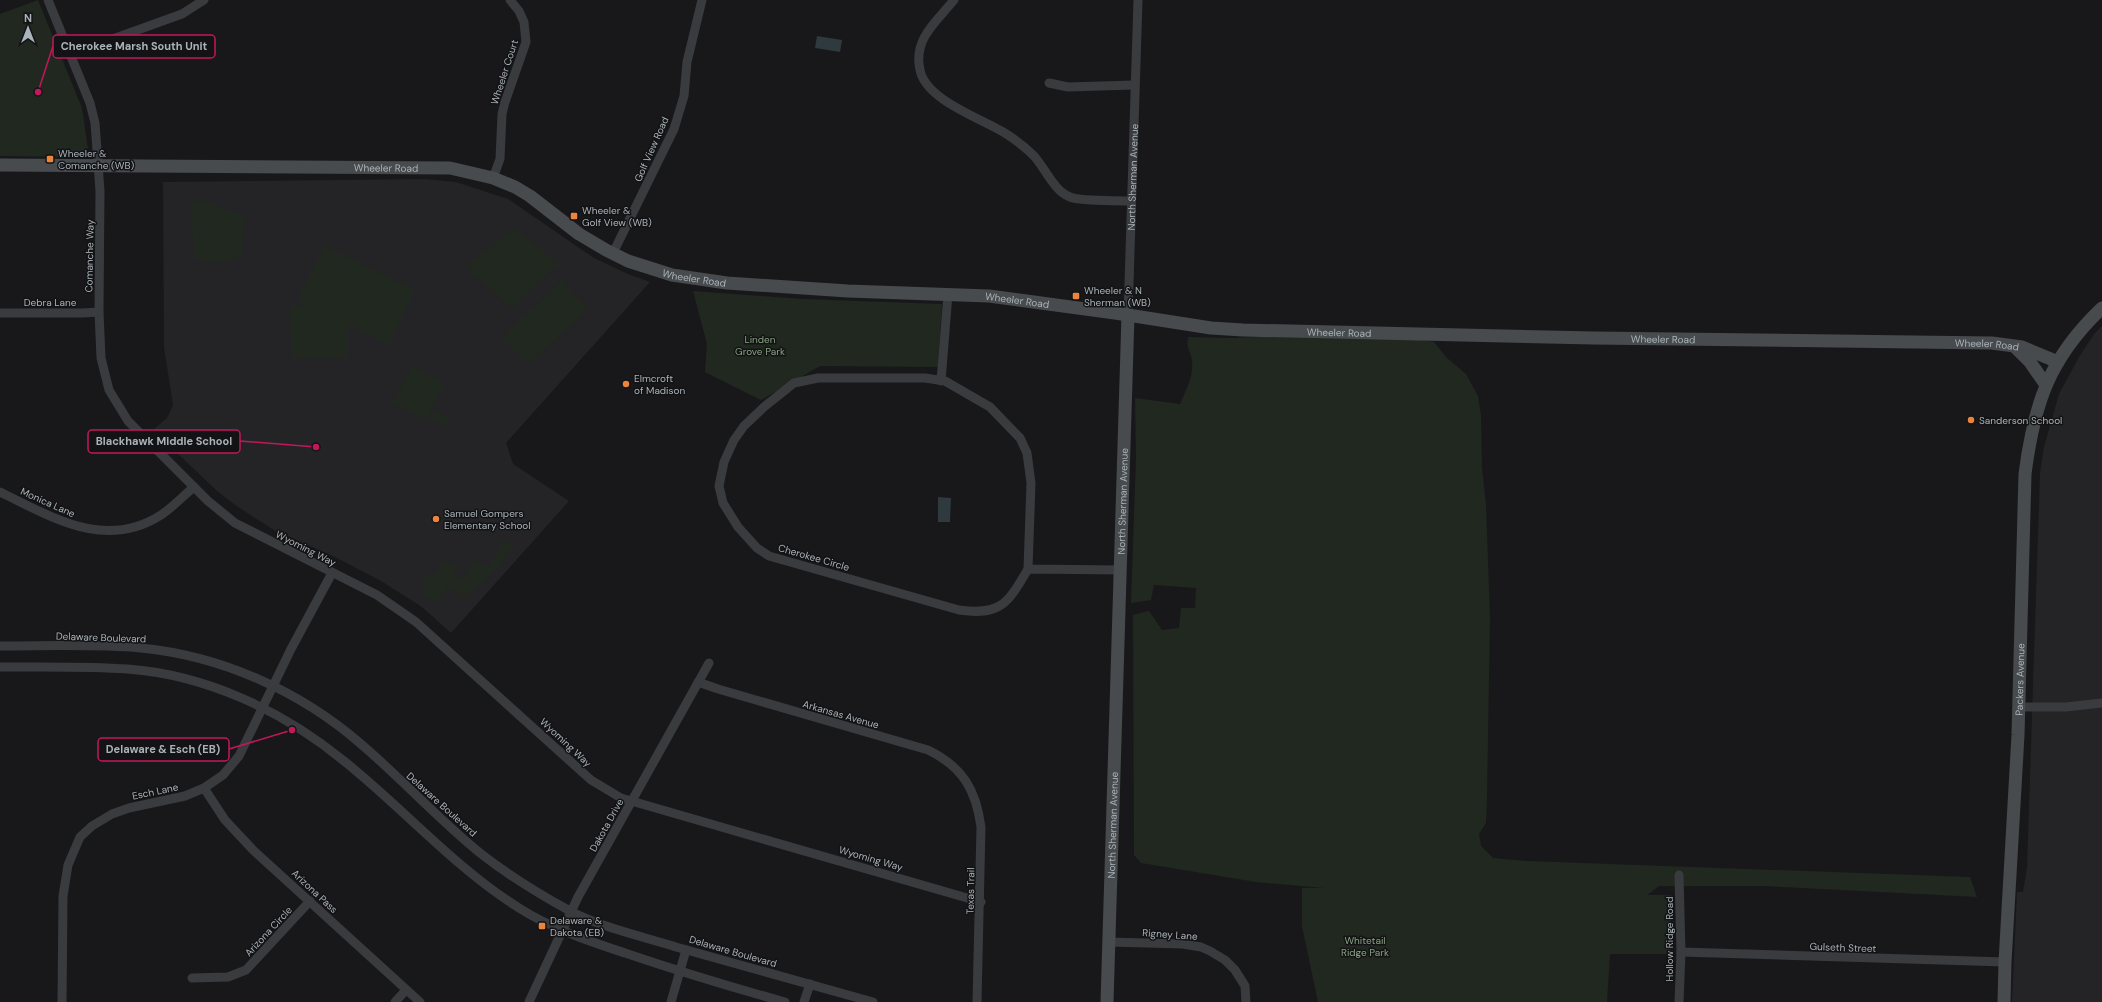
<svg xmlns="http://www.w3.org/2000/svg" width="2102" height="1002" font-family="'DM Sans',sans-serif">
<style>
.built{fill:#242427}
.green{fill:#212820}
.water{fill:#2e3a3d}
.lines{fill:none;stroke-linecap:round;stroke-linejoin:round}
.street{stroke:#393b3f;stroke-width:9}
.secondary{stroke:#474b4e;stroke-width:13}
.poi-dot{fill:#eb853e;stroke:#131315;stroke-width:1.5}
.labels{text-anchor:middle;stroke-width:3;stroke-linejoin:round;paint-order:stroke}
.street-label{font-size:10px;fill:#aab3b9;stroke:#131315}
.poi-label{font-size:10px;fill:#aab3b9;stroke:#131315;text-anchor:start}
.park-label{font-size:10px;fill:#89a382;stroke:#131315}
.leader{fill:none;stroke:#c2185b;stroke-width:1.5}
.callout-dot{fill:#c2185b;stroke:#131315;stroke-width:1.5}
.callout{fill:#131315;stroke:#c2185b;stroke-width:1.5}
.callout-label{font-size:11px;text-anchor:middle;font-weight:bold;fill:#aab3b9}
</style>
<rect width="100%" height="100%" fill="#18181a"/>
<path class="built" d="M424 179 456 182 508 199 594 258 628 274 650 282 506 443 513 464 569 501 451 633 422 607 381 581 335 557 274 530 235 505 216 490 153 430 167 418 173 405 164 347 163 182Z
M2102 326V1002H2012L2017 892H2023L2027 868 2040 473 2044 447 2059 394 2079 357 2095 333Z"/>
<path class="green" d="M38 0 82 108 88 149 85 153 77 157 0 156V14Z
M200 199 244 216 242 256 225 262 195 260 190 207Z
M515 228 559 264 511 309 466 266Z
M325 246 415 290 388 344 348 324V358H291L290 306H310L298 300Z
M561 281 588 309 529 365 502 338Z
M693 291 803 299 942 304 938 367 820 366 761 400 705 372 707 344Z
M1289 336 1409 338 1434 342 1447 358 1466 374 1478 396 1481 415 1482 468 1486 505 1490 617 1487 797 1486 823 1479 834 1481 846 1493 858 1527 861 1970 877 1977 897 1766 886H1659L1647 895H1672L1670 954H1610L1607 1002H1318L1302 926V888H1324L1256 882 1141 863 1134 855 1133 615 1149 611 1162 630 1179 628 1181 608H1195L1196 588 1154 585 1151 600 1131 603 1136 458 1135 398 1180 404C1185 392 1194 376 1192 361 1191 351 1186 350 1188 337L1229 338Z
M412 366 445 384 426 420 393 403Z
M436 411 450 418 447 426 432 419Z
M504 539 514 546 490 575 465 597 446 588 440 601 425 597 422 584 426 576 433 577 434 573H437L441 563 456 564 453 574 464 579 474 561 490 567Z"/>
<path class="water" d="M817 36 842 40 840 52 815 48Z
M938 497 951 498 950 522H938Z"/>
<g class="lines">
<g class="street">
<path d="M48 0 90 103 95 123 100 191 99 312 101 358 109 390 128 421 208 501 235 523 377 595 416 622 591 780 621 798 981 902"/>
<path d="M954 0C936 22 913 39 920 70 926 101 984 119 1008 135 1017 141 1027 149 1034 156 1045 168 1054 191 1070 197 1083 202 1115 200 1130 201"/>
<path d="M71 54 182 14 204 0"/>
<path d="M1049 83 1068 87 1134 85"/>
<path d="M493 178 500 159 502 114 505 102 526 42 524 22 519 11 510 0"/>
<path d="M613 253 674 129 684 96 687 62 702 0"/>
<path d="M0 313H83L99 312"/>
<path id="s1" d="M1128 315 1138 0"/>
<path d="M941 381 948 294"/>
<path d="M0 492C52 517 105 551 161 515 173 507 183 496 194 487"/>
<path d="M1028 569C1008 603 1001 616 959 610L769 556 757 548 738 527 723 503 719 486 724 462 734 440 744 426 764 407 794 383 818 378H925L945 381 990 407 1020 438 1027 453 1031 483 1028 569 1120 570"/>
<path d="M0 646C47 646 95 644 141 648 222 656 300 691 361 744 402 779 438 819 480 853 508 875 539 894 570 911 603 928 641 936 676 947 742 966 808 984 873 1002"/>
<path d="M0 667C43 667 86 666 128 669 207 675 283 711 344 761 404 809 454 867 519 908 552 929 589 941 625 953 678 971 731 987 785 1002"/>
<path d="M698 682 718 689 928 750C963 767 976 790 981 827L977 1002"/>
<path d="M2019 707H2066L2102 703"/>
<path d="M204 788 225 820 253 850 420 1002"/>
<path d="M1109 942 1183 944 1201 947 1210 951 1225 960 1235 970 1245 986 1246 1002"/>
<path d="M1681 952 2005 962"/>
<path d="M192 978 228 977 246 970 310 901"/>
<path d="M62 1002 63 896 68 865 80 837 92 826 112 814 129 808 185 796 204 788 223 775 239 756 291 649 332 573"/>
<path d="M395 1002 406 990"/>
<path d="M529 1002 578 897 709 663"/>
<path d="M671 1002 686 950"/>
<path d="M804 1002 810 984"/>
<path d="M1679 1002 1681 952 1679 875"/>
</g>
<g class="secondary">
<path id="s2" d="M0 165 450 168 493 178 515 187 530 196 579 234 606 250 628 261 672 275 727 283 848 291 989 296 1115 313 1211 328 1243 330 1594 338 1992 343 2022 347 2058 362"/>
<path d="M2015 347 2030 362 2046 385"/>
<path id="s3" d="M1107 1002 1128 315"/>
<path id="s4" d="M2004 1002 2005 962 2018 735 2025 474C2034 404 2049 358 2102 308"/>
</g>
</g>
<g class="poi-dot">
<rect x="46" y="155" width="8" height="8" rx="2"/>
<rect x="570" y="212" width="8" height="8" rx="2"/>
<rect x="1072" y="292" width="8" height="8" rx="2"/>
<circle cx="626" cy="384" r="4"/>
<circle cx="1971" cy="420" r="4"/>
<circle cx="436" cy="519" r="4"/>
<rect x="538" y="922" width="8" height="8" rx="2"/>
</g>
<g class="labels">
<g class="street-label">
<text transform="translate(504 72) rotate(-72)" y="4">Wheeler Court</text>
<text transform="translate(651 149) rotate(-66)" y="4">Golf View Road</text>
<text dy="4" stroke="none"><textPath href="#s2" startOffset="386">Wheeler Road</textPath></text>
<text dy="4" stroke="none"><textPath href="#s1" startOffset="138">North Sherman Avenue</textPath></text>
<text transform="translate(89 256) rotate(-89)" y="4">Comanche Way</text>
<text dy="4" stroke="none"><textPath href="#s2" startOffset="722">Wheeler Road</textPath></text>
<text dy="4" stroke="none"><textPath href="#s2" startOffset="1046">Wheeler Road</textPath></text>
<text x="50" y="306">Debra Lane</text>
<text dy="4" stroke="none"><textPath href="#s2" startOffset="1370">Wheeler Road</textPath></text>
<text dy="4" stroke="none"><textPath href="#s2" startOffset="1694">Wheeler Road</textPath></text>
<text dy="4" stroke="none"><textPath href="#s2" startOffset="2018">Wheeler Road</textPath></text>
<text dy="4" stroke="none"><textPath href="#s3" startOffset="501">North Sherman Avenue</textPath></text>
<text transform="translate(48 502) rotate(24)" y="4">Monica Lane</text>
<text transform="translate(306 548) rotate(27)" y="4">Wyoming Way</text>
<text transform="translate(814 557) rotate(16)" y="4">Cherokee Circle</text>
<text transform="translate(101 637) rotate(2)" y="4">Delaware Boulevard</text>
<text dy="4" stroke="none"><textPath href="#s4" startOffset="323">Packers Avenue</textPath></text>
<text transform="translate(841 714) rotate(16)" y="4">Arkansas Avenue</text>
<text transform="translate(566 742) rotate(43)" y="4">Wyoming Way</text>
<text transform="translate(155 791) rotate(-12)" y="4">Esch Lane</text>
<text transform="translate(442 804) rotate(42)" y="4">Delaware Boulevard</text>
<text transform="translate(606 825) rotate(-61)" y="4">Dakota Drive</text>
<text dy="4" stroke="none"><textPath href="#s3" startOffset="177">North Sherman Avenue</textPath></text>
<text transform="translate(871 858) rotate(16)" y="4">Wyoming Way</text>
<text transform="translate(315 891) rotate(43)" y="4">Arizona Pass</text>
<text transform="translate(970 891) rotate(-89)" y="4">Texas Trail</text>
<text transform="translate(268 931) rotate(-47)" y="4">Arizona Circle</text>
<text transform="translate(1170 934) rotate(4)" y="4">Rigney Lane</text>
<text transform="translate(1669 939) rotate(-90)" y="4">Hollow Ridge Road</text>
<text transform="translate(1843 947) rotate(2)" y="4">Gulseth Street</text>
<text transform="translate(733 951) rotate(16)" y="4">Delaware Boulevard</text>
</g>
<g class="poi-label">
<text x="58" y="157">Wheeler &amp;<tspan x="58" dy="12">Comanche (WB)</tspan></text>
<text x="582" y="214">Wheeler &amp;<tspan x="582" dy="12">Golf View (WB)</tspan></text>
<text x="1084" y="294">Wheeler &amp; N<tspan x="1084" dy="12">Sherman (WB)</tspan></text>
<text x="634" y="382">Elmcroft<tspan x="634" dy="12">of Madison</tspan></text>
<text x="1979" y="424">Sanderson School</text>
<text x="444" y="517">Samuel Gompers<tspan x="444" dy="12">Elementary School</tspan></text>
<text x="550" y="924">Delaware &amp;<tspan x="550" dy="12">Dakota (EB)</tspan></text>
</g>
<g class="park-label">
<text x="760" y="343">Linden<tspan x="760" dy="12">Grove Park</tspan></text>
<text x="1365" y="944">Whitetail<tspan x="1365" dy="12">Ridge Park</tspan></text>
</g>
</g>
<path class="leader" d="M38 92L53 46M316 447L240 441M292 730L229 749"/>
<g class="callout-dot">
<circle cx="38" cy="92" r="4"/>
<circle cx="316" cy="447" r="4"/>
<circle cx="292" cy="730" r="4"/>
</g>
<g class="callout">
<rect x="53" y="35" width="162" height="23" rx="4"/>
<rect x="88" y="430" width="152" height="23" rx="4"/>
<rect x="98" y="738" width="131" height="23" rx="4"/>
</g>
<g class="callout-label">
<text x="134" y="50">Cherokee Marsh South Unit</text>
<text x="164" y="445">Blackhawk Middle School</text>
<text x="163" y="753">Delaware &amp; Esch (EB)</text>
</g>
<g transform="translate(28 28)" stroke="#131315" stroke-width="3" paint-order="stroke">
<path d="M0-3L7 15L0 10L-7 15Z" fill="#aab3b9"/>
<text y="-6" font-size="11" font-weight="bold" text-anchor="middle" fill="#aab3b9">N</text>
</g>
</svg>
